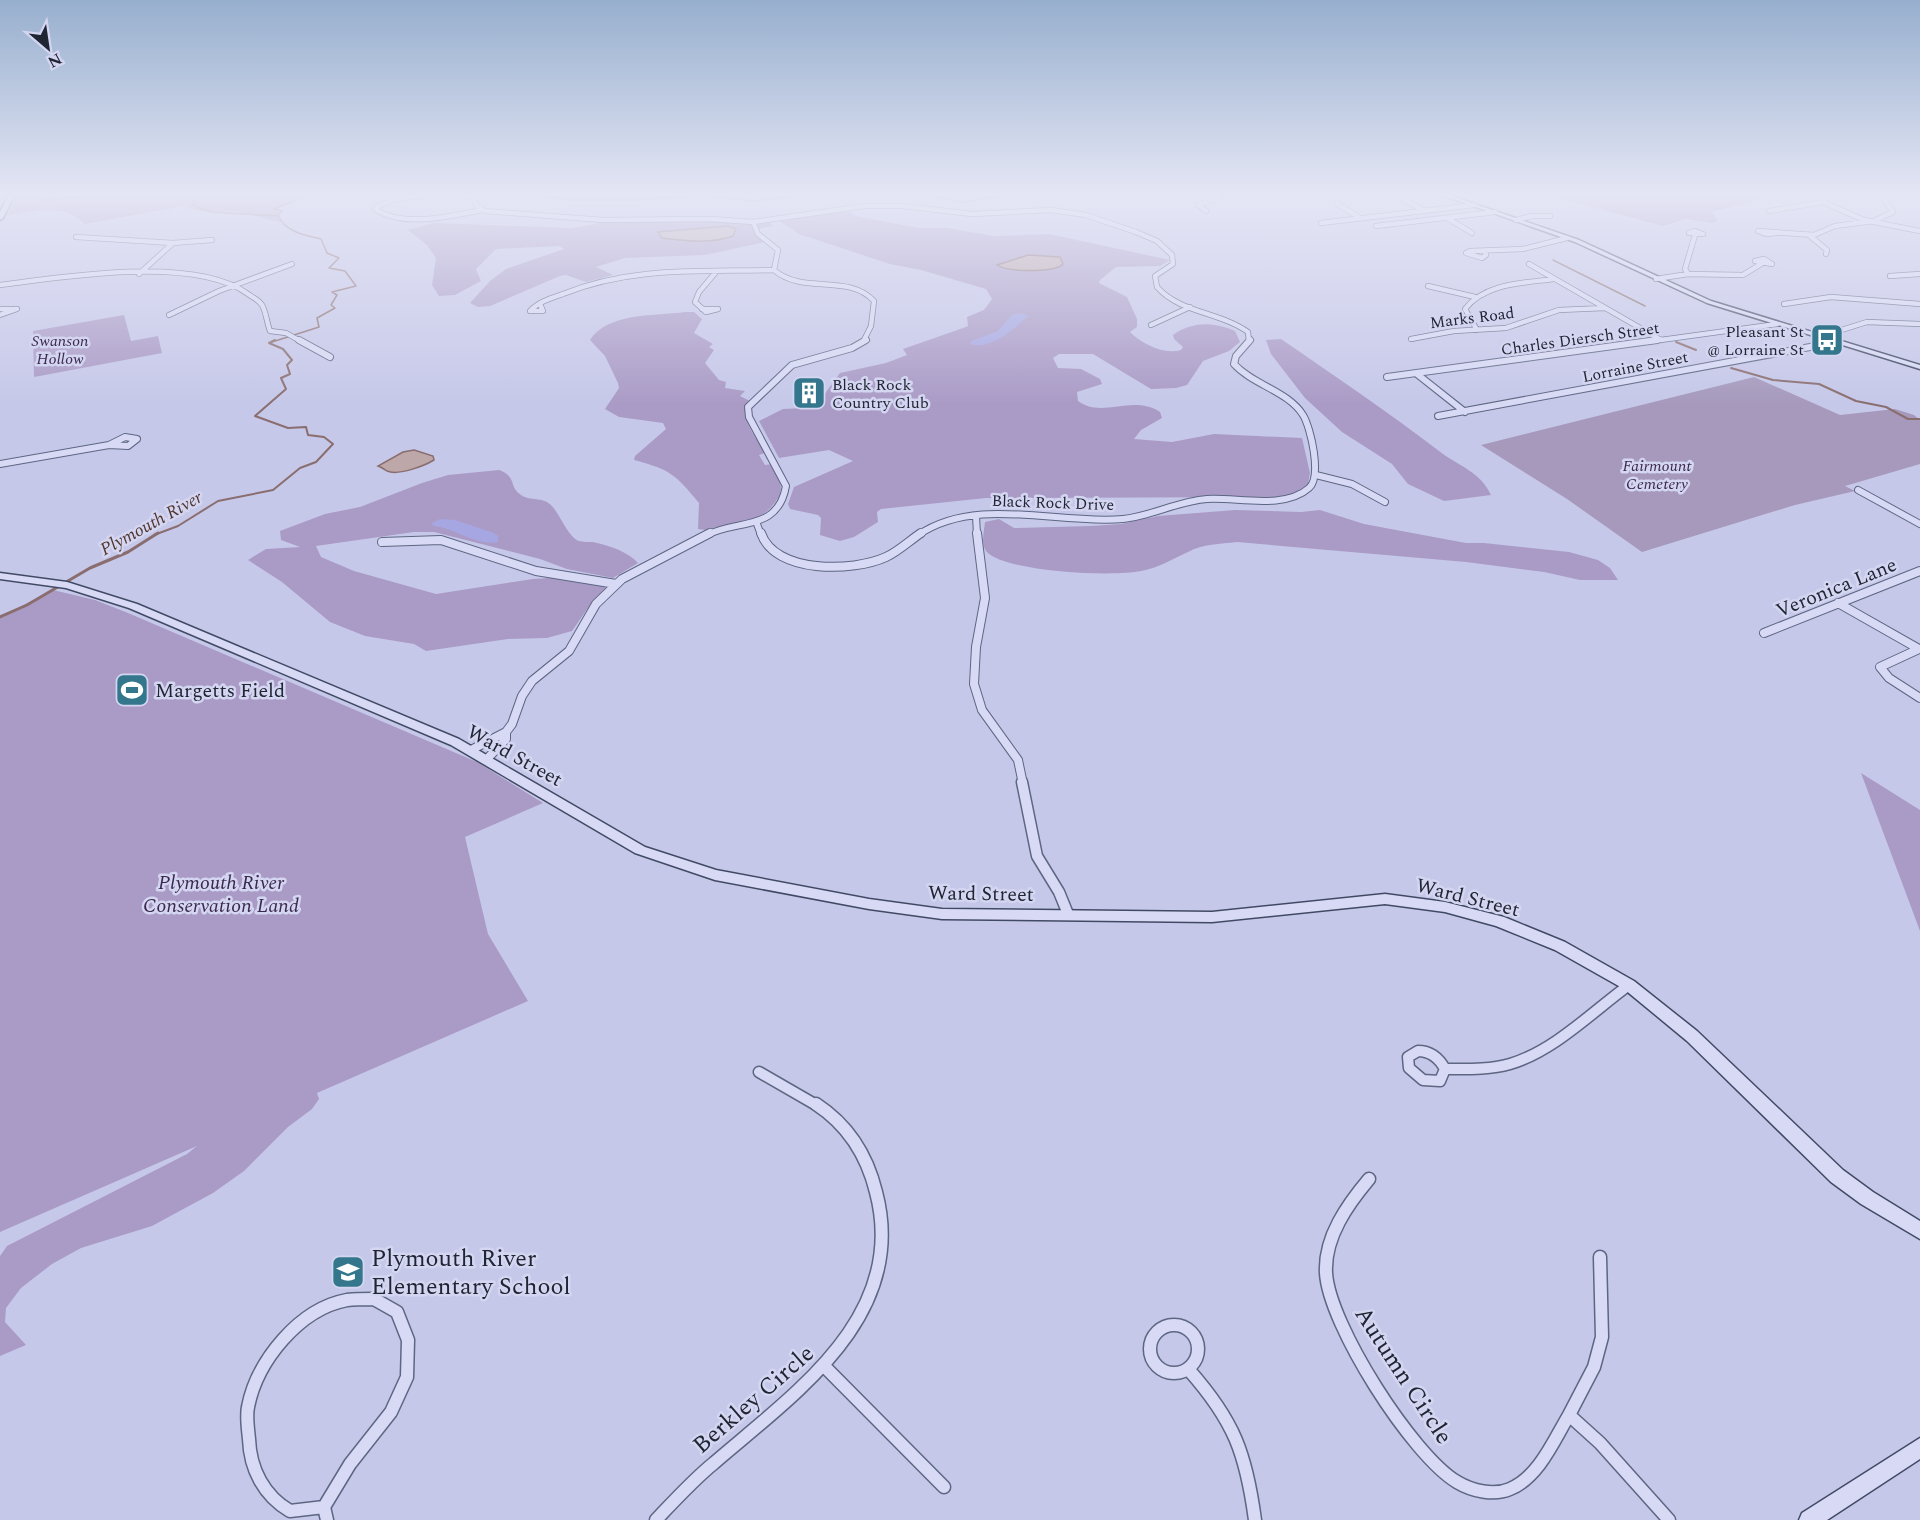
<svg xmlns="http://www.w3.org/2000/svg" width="1920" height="1520" font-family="Spectral,serif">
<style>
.green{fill:#aa9bc6}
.sand{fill:#a6a7e2}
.cemetery{fill:#a699bc}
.water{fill:#bda7a8;stroke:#8a6e6f;stroke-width:1.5}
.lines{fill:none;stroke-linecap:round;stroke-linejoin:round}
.stream-far2{stroke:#8a6e6f;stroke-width:1.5}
.stream-far1{stroke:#8a6e6f;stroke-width:2}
.stream{stroke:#8a6e6f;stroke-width:3}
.street-far4-casing{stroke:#5d6682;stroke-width:6}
.street-far3-casing{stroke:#5d6682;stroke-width:8}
.street-far2-casing{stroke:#5d6682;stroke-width:10}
.street-far1-casing{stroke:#5d6682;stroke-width:13}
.street-casing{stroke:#5d6682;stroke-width:15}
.secondary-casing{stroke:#414a64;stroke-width:3}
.street-far4{stroke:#d8daf5;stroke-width:4.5}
.street-far3{stroke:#d8daf5;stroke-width:6}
.street-far2{stroke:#d8daf5;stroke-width:8}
.street-far1{stroke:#d8daf5;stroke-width:10}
.street{stroke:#d8daf5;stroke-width:12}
.secondary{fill:#d8daf5;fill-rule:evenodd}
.labels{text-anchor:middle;stroke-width:5;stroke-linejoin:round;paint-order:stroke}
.far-street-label{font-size:16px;fill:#202534;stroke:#d4d6f1}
.far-poi-label{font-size:16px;fill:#202534;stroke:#d4d6f1;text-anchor:end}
.far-park-label{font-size:16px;font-style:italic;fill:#3b284e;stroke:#d4d6f1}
.far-water-label{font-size:18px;font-style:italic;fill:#523731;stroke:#d4d6f1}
.street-label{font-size:20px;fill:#202534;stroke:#d4d6f1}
.poi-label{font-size:20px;fill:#202534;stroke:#d4d6f1;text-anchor:start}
.park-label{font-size:20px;font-style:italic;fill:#3b284e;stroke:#d4d6f1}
.near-poi-label{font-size:24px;fill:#202534;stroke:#d4d6f1;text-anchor:start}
.near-street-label{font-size:24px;fill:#202534;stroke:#d4d6f1}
</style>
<rect width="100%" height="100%" fill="#c6c8e9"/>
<path class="green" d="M19 192H317L304 196 302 200 275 208 282 211 278 215 281 222C267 220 259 216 245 213 226 209 203 216 185 206L85 224C61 202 37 212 7 215Z
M1581 192H1791L1711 212 1718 220 1713 223 1685 219 1663 226 1555 197Z
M843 209 856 216 919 228H947L994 236 1049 234 1170 260 1160 266 1116 267 1100 280 1099 283 1127 297 1137 319V327L1130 332C1142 344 1164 355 1181 350L1183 347 1174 339 1173 335C1193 321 1214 322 1235 331L1240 342 1229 351 1203 361 1187 385 1176 388 1151 389 1093 354H1059L1053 358 1058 368 1081 369 1100 379 1102 384 1077 392 1078 401C1102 419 1132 394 1160 412L1162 418 1141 430 1134 439 1172 442 1214 434 1302 438 1310 473 1308 484 1291 495 1279 497 986 498 881 509 877 512 878 522 854 537 840 541 820 535 821 518 818 515 790 509 788 504 794 487 853 461 829 450 779 458 759 421 783 409 804 408 818 403 840 373 886 363 907 355 903 349 963 328 968 326 967 317 984 310 992 299 986 289 921 270 890 264 799 234 778 220Z
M768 221 773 226 752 230 765 242 705 255 625 258 596 267 613 275 586 282 566 275 560 276 490 306 478 307 470 303 490 281 506 269 564 249 560 246 496 249 476 269 481 281 455 295 439 296 432 285 436 258 427 245 408 230 433 223 571 228 608 222Z
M685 312H694L702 319 694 333 713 344 709 347 714 350 705 363 719 380 726 382 725 388 745 391 740 396 750 401C737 417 757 438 765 453L759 455 765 465 772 464C781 481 786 490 773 505 754 527 730 523 705 530L698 529 699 503C675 474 671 470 634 460L635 456 666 429 663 423 619 417 605 409 619 388 618 383 605 356 590 340C608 312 656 316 685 312Z
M124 315 131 341 158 336 162 353 34 377 33 331Z
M1281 339C1335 376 1388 412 1439 451 1458 466 1480 471 1491 495L1444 501 1408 484 1392 464 1342 432 1305 398 1271 354 1266 340Z
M499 470C518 477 508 487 521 495 532 502 541 496 551 505 560 514 568 537 579 541 583 542 589 542 593 542 610 546 627 551 638 563L613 578 567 569 540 559 434 532H414L316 546 321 557 354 571 436 594 533 579 564 577 604 586 606 590 590 605 572 631 547 638 508 639 426 651 414 644 365 636 330 622 282 582 248 560 266 549 300 547 281 540 280 531 325 514 360 507 422 483 448 475Z
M1235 510 1301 512 1320 510 1364 524 1466 543H1484L1569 552 1598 560 1610 568 1618 580H1580L1544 572 1466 562 1237 542C1220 544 1203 544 1188 552 1172 559 1159 568 1141 571 1113 577 1009 572 988 553 980 546 984 532 985 522L999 519 1014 528 1091 526 1121 524 1158 516Z
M53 590 95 600 128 613 477 762 543 803 465 837 488 934 528 1001 317 1093 319 1099 312 1109 288 1127 244 1171 213 1193 152 1226 81 1248 52 1264 21 1288 6 1308 5 1322 26 1345 0 1356V1256L7 1246 187 1154 197 1146 0 1232V617Z
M1861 773 1920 810V931Z"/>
<path class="sand" d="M1022 313 1028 316C1014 329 991 351 970 344L971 341 998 331 1012 315Z
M440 519 455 520 494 533 498 536V542C478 547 453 527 433 526L432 523Z"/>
<path class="cemetery" d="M1754 377 1840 415 1895 409 1914 415 1920 420V464L1845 486 1855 491 1795 505 1642 552 1567 499 1481 445Z"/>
<path class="water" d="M728 226 736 229 733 236C711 244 685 241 662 238L658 232Z
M1028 255 1060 257 1063 264C1055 273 1007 272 997 265Z
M414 450 433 456 434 460C424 466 398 476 387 471 384 469 381 467 378 466L403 452Z"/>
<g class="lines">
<path class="stream-far2" d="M54 192 45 200 129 192 145 196 168 193 192 196 195 201 192 205 211 212 279 216
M499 192H510
M518 192 570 200H636L705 195 752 201 832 192
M877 192 926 195 962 202 1029 192
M1093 192H1117
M1144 192 1155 195 1183 192
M1553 260 1645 306
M272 342 319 327 317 318 335 308 331 305 337 295 332 292 356 286 345 271 329 268 339 258 327 253 321 239C304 235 285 232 278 215L282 211 274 209 317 192"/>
<path class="stream-far1" d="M1676 342 1696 350
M1731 368 1773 380 1819 384 1856 401 1886 407 1908 419H1920
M154 535 178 526 218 501 273 490 300 468 316 462 333 444 324 437 308 435 306 427 288 428 255 416 286 389 281 378 290 374 287 365 292 360 283 349 269 343 275 340"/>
<path class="stream" d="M0 617 27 605 90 568 128 552 158 533"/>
<g class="street-far4-casing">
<path id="street-far4" d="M484 192 473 198 477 206 485 211 603 220 710 219 753 222 864 206H903L972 214 1051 210 1086 215 1136 232 1157 241 1172 255 1173 264 1155 276 1157 287C1180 313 1220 312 1248 332L1249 342
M1304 192H1310
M473 196C446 197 395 191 375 209 403 228 451 216 482 210
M1397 196 1425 211
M1823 202 1864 220 1920 231
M1336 203 1360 218
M1206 211 1198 205 1221 197 1212 192
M1769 211 1823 202 1825 198 1841 192
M1447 218 1472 233
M1516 220 1532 216H1550
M753 222 758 234 778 250 774 270
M1321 223 1474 205
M1376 226 1495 212
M1695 231 1703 234 1689 233Z
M1777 233 1766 234 1758 231 1814 235 1835 226 1874 221 1893 212 1885 201 1899 192
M1810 236 1827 250 1826 254
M76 237 173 243
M1485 251 1486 255 1482 258 1466 253 1470 251 1523 249 1567 238
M1764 259 1772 264 1755 261Z
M1529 264 1661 340
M139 274 173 243 212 240
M1688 274 1685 269 1695 235
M1890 276 1920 274
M1656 279 1688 274 1743 275 1761 264
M0 285C64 277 194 255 248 294 252 297 259 300 262 305 266 312 267 323 270 331L286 333 302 342
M1428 286 1475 297
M540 304 543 311H530C538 302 551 298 563 294 631 266 701 272 774 270 803 295 848 273 874 301L871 326 863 342
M1784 304 1831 297 1920 304
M0 309H17L0 315
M702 309H718L706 312 695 302 699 292 716 272
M169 315 219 291 292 264
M1151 325 1190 307
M1477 330 1465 309C1485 283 1524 283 1554 279
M1819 337 1867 322 1920 324
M1411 339 1454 331 1506 328 1559 310 1605 308
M1646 342 1777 324"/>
</g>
<g class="street-far3-casing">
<path id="street-far3" d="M299 340 330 357
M1417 374 1465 412
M1387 377 1657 340
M1438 416 1837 342
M125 437 137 439 128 446 109 445Z
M0 464 109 445
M1316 475 1352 484 1385 502
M1858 490 1920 524
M976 516 977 535
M757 524 761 535
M707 535C737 519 778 532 786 486L749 417 748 407 792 365 852 348 866 340
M918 535C977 495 1057 525 1123 519 1152 516 1178 501 1207 499 1237 497 1284 510 1309 488 1322 477 1311 428 1303 415 1288 391 1253 385 1234 364L1236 356 1250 340"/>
</g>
<g class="street-far2-casing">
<path id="street-far2" d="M761 533C775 574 853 572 886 557 899 551 909 541 921 533
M977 533 985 598 976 647 974 684 982 710 1018 760 1023 784
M382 542 441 540 536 571 616 584
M1838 603 1919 649 1880 667 1889 678 1920 698
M1764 633 1920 571
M471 750 506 732
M487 759 506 739V732L512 724 522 696 532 681 569 651 596 604 622 579 710 533"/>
</g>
<g class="street-far1-casing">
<path id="street-far1" d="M1022 782 1037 856 1059 892 1068 914
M1418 1051C1431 1051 1439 1058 1445 1069L1440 1081 1423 1080 1409 1068 1408 1057Z
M1445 1069C1466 1069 1489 1070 1510 1064 1554 1051 1592 1012 1629 985
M759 1072 818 1106"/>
</g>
<g class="street-casing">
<path id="street" d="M1369 1179C1348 1204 1324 1237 1326 1273 1329 1325 1412 1455 1457 1482 1472 1491 1494 1496 1510 1489 1539 1477 1554 1440 1569 1415L1600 1443 1669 1520
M374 1299 397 1312 408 1340 407 1377 391 1412 350 1464 324 1507 290 1511C264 1496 250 1469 249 1439 248 1429 246 1416 248 1407 257 1361 299 1309 347 1300 356 1299 365 1299 374 1299Z
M1150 1349a24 24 0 1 1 48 0a24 24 0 1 1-48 0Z
M825 1367 944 1487
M1189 1370C1234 1421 1246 1453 1255 1520
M1569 1415 1594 1367 1602 1337 1600 1257
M324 1507 327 1520
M656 1520C675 1500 693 1480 714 1463 795 1393 909 1316 876 1192 867 1155 848 1125 816 1104"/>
</g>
<g class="secondary-casing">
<path id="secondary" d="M10 192H16L3 218 0 220V212Z
M1433 192H1440L1579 240 1711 301 1920 365V369L1707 303 1575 242Z
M0 573 67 582 137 604 459 739 645 847 716 870 869 899 942 909 1212 912 1385 894 1445 902 1504 917 1565 942 1634 981 1697 1031 1843 1170 1873 1192 1920 1221V1239L1861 1204 1831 1182 1687 1041 1624 989 1555 950 1496 926 1445 912 1385 904 1212 922 942 919 869 909 715 880 635 853 451 745 129 608 66 588 0 579Z
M1920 1438V1459L1827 1520H1799L1802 1513Z"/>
</g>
<use href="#street-far4" class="street-far4"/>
<use href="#street-far3" class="street-far3"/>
<use href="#street-far2" class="street-far2"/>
<use href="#street-far1" class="street-far1"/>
<use href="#street" class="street"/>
<use href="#secondary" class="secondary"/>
</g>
<linearGradient id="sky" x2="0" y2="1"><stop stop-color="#97afce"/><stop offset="0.48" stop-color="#e5e6f5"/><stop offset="1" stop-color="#e5e6f5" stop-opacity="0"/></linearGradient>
<rect width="1920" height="404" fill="url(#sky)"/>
<defs>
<g id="bus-square" transform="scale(1.725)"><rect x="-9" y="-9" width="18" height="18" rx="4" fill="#34768b" stroke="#d4d6f1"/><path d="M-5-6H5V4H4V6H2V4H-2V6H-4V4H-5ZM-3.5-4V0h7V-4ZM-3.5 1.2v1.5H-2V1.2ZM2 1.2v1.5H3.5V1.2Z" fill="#fff"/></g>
<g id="building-square" transform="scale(1.725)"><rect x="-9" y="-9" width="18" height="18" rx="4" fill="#34768b" stroke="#d4d6f1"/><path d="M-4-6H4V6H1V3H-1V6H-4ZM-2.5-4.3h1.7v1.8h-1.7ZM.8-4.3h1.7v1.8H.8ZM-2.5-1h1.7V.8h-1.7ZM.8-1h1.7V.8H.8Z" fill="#fff"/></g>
<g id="stadium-square" transform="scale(1.725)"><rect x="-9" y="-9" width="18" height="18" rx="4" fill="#34768b" stroke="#d4d6f1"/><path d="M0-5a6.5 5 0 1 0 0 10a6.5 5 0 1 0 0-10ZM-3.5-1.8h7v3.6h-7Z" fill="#fff"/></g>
<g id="school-square" transform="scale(1.725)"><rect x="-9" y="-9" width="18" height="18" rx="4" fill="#34768b" stroke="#d4d6f1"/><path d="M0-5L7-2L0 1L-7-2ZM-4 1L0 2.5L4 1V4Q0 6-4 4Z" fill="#fff"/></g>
</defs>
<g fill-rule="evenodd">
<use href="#bus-square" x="1827" y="340"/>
<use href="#building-square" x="809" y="393"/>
<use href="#stadium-square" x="132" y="690"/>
<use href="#school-square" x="348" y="1272"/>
</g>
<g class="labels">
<g class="far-street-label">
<text transform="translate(1472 317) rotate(-7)" y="6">Marks Road</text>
<text transform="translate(1580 338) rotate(-8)" y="6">Charles Diersch Street</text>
<text transform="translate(1635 366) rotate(-11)" y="6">Lorraine Street</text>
<text transform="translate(1053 502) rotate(2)" y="6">Black Rock Drive</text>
</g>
<g class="far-poi-label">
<text x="1804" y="337">Pleasant St<tspan x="1804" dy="18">@ Lorraine St</tspan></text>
<text x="832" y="390" text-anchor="start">Black Rock<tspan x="832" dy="18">Country Club</tspan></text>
</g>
<g class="far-park-label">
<text x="60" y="346">Swanson<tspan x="60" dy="18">Hollow</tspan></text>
<text x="1657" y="471">Fairmount<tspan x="1657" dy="18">Cemetery</tspan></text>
</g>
<g class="far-water-label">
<text transform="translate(151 523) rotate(-29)" y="6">Plymouth River</text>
</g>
<g class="street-label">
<text transform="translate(1836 587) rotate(-22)" y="7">Veronica Lane</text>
<text transform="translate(515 755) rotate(29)" y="7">Ward Street</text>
<text transform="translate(981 893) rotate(1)" y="7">Ward Street</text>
<text transform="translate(1468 897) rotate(14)" y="7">Ward Street</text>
</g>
<g class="poi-label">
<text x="155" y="697">Margetts Field</text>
</g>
<g class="park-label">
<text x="221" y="889">Plymouth River<tspan x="221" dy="23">Conservation Land</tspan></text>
</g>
<g class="near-poi-label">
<text x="371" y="1266">Plymouth River<tspan x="371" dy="28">Elementary School</tspan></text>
</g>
<g class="near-street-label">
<text transform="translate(1404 1375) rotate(57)" y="8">Autumn Circle</text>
<text transform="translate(753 1399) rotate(-41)" y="8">Berkley Circle</text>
</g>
</g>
<g transform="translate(48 48) rotate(151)" stroke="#d4d6f1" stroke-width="4.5" paint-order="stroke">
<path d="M0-4.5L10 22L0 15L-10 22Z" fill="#202534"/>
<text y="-9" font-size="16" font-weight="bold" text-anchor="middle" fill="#202534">N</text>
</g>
</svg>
